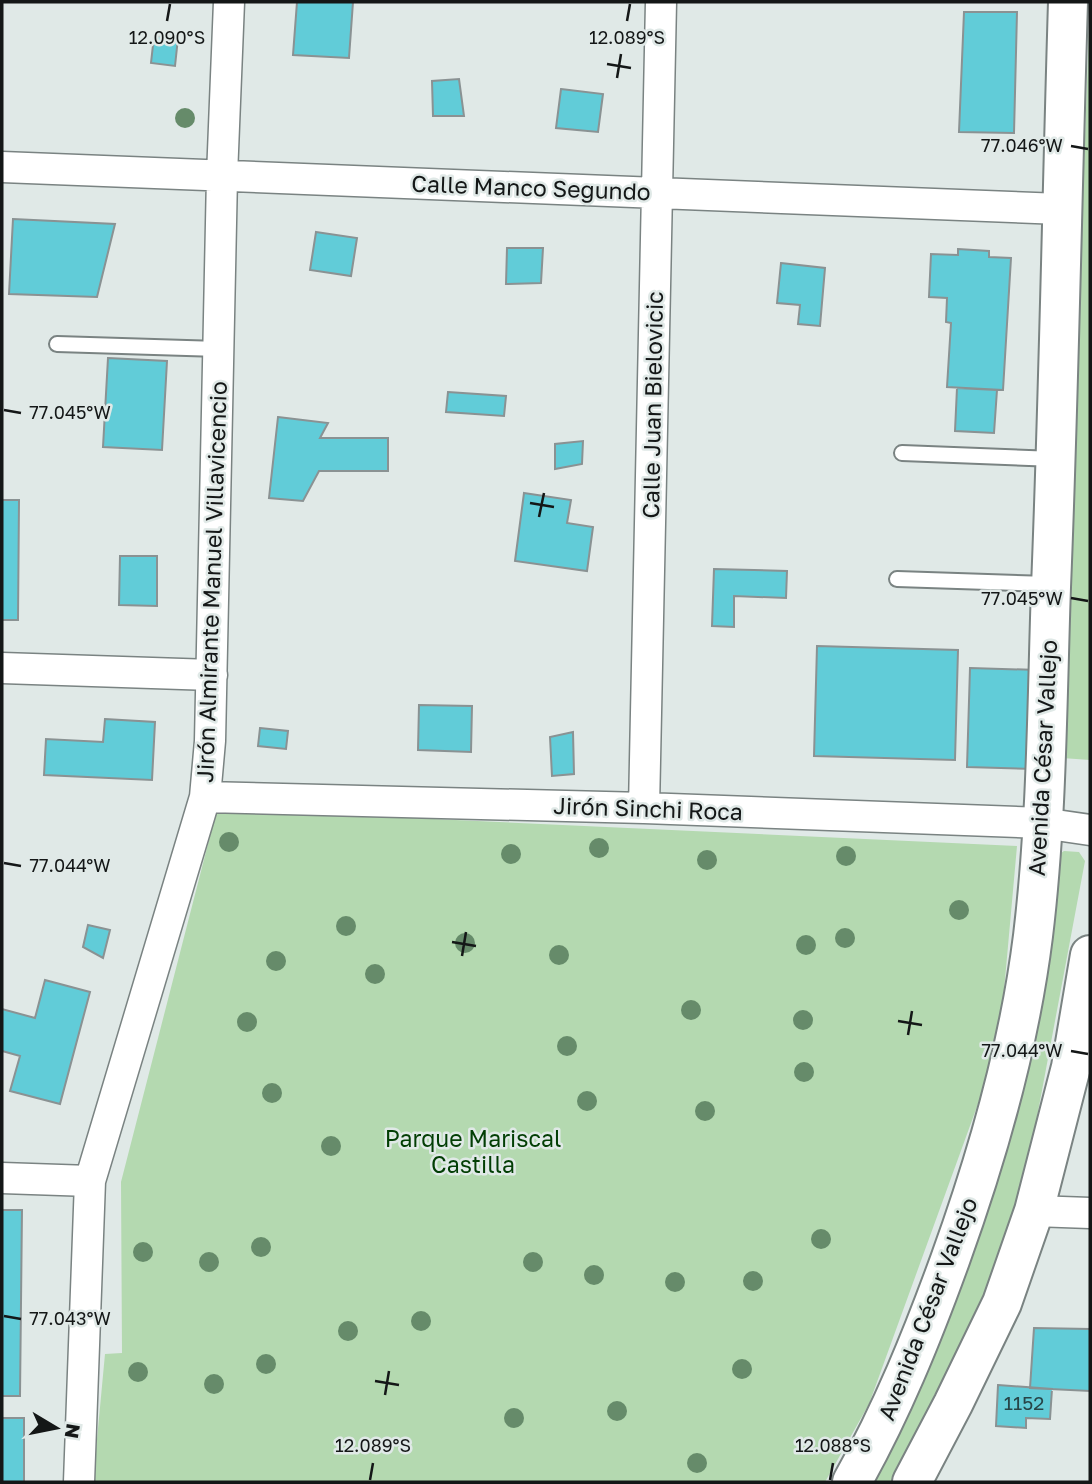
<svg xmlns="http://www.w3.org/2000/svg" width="1092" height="1484" font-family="'Golos Text',sans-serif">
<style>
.green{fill:#b4d9b0}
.building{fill:#61ccd8;stroke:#8a9293;stroke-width:2}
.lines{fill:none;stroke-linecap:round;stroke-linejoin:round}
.lane-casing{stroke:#7a8382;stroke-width:18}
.street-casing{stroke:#7a8382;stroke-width:33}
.secondary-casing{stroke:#7a8382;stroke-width:42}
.lane{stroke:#fff;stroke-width:14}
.street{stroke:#fff;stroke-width:30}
.secondary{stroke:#fff;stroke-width:38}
.tree{fill:#668b6a}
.ticks{fill:none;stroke:#141717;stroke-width:2.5}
.labels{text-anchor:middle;stroke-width:5;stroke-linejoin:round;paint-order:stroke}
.number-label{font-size:19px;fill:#274447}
.street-label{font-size:23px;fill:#141717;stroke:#e0e9e7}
.park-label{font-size:23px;fill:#023e04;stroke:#e0e9e7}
.ticks-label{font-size:18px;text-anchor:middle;fill:#141717;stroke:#e0e9e7;stroke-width:5;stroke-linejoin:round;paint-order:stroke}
</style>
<rect width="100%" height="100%" fill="#e0e9e7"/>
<path class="green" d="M1090 2V760L1062 758Z
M217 809 1017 846 999 1046 869 1404 825 1482H93L105 1354 122 1353 121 1182Z
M1064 851 1079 852 1085 861 1022 1197 957 1373 896 1482H866L921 1367 1053 858Z"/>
<path class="building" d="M297 2H353L349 58 293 55Z
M964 12H1017L1014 133 959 132Z
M154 36 178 38 175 66 151 63Z
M459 79 464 116H433L432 81Z
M561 89 603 94 598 132 556 128Z
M13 219 115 224 97 297 9 294Z
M316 232 357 238 351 276 310 270Z
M507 248H543L541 283 506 284Z
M958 249 989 251V257L1011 258 1003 390 947 387 951 323 946 322 947 298 929 297 931 254 958 255Z
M781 263 825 268 820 326 798 324 800 305 777 303Z
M108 358 167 361 162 450 103 447Z
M957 388 997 390 994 433 955 431Z
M448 392 506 396 504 416 446 412Z
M278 417 328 423 320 438H388V471H319L303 501 269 498Z
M583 441 582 464 555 469V444Z
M524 493 571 500 567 523 593 527 587 571 515 561Z
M2 500H19L18 620H2Z
M120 556H157V606L119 605Z
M714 569 787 571 786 598 734 596V627L712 626Z
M817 646 958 650 955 760 814 756Z
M970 668 1038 670 1035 769 967 767Z
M419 705 472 706 471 752 418 750Z
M105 719 155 722 152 780 44 775 46 739 103 742Z
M260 728 288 731 286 749 258 746Z
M573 732 574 774 552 776 550 737Z
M88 925 110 930 103 958 83 947Z
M45 980 90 992 60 1104 10 1091 20 1056 2 1051V1009L35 1018Z
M2 1210H22L20 1396H2Z
M1034 1328 1090 1329V1391L1030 1388Z
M998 1385 1052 1389 1050 1419 1026 1418V1428L996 1426Z
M2 1418H24V1482H2Z"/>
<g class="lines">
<g class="lane-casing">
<path id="lane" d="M57 344 219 349
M902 453 1055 459
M897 579 1049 584"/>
</g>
<g class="street-casing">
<path id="street" d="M2 167 1061 209
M2 668 212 675
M205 797 644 808 1042 823 1090 830
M644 808 661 2
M2 1178 90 1181
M1034 1211 1090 1213
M79 1482 90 1181 205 797 210 741 222 176 229 2"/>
</g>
<g class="secondary-casing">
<path id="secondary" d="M852 1482C892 1411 922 1337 950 1260 988 1155 1019 1048 1033 936 1047 821 1047 703 1051 587 1059 392 1062 197 1068 2
M912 1482 953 1404 1002 1303 1034 1211 1071 1067 1090 955"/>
</g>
<use href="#lane" class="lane"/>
<use href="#street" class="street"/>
<use href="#secondary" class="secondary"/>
</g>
<g class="tree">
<circle cx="185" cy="118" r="10"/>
<circle cx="229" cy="842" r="10"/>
<circle cx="599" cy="848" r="10"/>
<circle cx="511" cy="854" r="10"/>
<circle cx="846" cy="856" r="10"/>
<circle cx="707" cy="860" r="10"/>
<circle cx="959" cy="910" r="10"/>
<circle cx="346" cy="926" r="10"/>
<circle cx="845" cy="938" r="10"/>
<circle cx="465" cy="943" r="10"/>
<circle cx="806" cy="945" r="10"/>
<circle cx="559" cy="955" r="10"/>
<circle cx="276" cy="961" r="10"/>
<circle cx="375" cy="974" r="10"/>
<circle cx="691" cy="1010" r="10"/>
<circle cx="803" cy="1020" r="10"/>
<circle cx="247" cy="1022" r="10"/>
<circle cx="567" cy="1046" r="10"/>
<circle cx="804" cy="1072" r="10"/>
<circle cx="272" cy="1093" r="10"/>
<circle cx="587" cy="1101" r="10"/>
<circle cx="705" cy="1111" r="10"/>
<circle cx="331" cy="1146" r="10"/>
<circle cx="821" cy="1239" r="10"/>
<circle cx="261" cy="1247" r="10"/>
<circle cx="143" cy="1252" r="10"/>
<circle cx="209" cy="1262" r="10"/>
<circle cx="533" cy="1262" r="10"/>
<circle cx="594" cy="1275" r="10"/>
<circle cx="753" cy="1281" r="10"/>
<circle cx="675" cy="1282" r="10"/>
<circle cx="421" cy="1321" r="10"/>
<circle cx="348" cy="1331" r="10"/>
<circle cx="266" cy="1364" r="10"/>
<circle cx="742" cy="1369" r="10"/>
<circle cx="138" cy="1372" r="10"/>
<circle cx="214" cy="1384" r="10"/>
<circle cx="617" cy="1411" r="10"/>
<circle cx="514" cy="1418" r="10"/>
<circle cx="697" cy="1463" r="10"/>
</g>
<path class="ticks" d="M167 21 170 4M627 21 630 4M607 64 631 68M617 78 621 54M1071 146 1088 149M4 410 21 413M530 503 554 507M539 517 544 493M1071 598 1088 601M4 863 21 866M452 942 476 946M462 956 466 932M898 1021 922 1025M908 1035 912 1011M1071 1051 1088 1054M4 1316 21 1319M375 1381 399 1385M385 1395 389 1371M370 1480 373 1463M830 1480 833 1463"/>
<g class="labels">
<g class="number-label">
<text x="1024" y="1410">1152</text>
</g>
<g class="street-label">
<text transform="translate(531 188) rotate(2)" y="8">Calle Manco Segundo</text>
<text transform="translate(653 405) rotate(-89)" y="8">Calle Juan Bielovicic</text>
<text transform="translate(212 582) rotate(-88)" y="8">Jirón Almirante Manuel Villavicencio</text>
<text transform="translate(1043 758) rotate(-87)" y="8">Avenida César Vallejo</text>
<text transform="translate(648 809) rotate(2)" y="8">Jirón Sinchi Roca</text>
<text transform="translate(928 1309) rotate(-69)" y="8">Avenida César Vallejo</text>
</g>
<g class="park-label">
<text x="473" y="1147">Parque Mariscal<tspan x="473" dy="26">Castilla</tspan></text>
</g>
</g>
<g class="ticks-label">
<text x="167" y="44">12.090°S</text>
<text x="627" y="44">12.089°S</text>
<text x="1022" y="152">77.046°W</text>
<text x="70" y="419">77.045°W</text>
<text x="1022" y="605">77.045°W</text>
<text x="70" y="872">77.044°W</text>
<text x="1022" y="1057">77.044°W</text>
<text x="70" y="1325">77.043°W</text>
<text x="373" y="1452">12.089°S</text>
<text x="833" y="1452">12.088°S</text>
</g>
<rect width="1092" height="1484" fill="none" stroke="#141717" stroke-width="7"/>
<g transform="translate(56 1428) rotate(100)" stroke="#e0e9e7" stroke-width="5" paint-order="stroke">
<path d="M0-5L12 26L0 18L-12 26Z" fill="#141717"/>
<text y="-10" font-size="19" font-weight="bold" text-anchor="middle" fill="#141717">N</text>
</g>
</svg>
